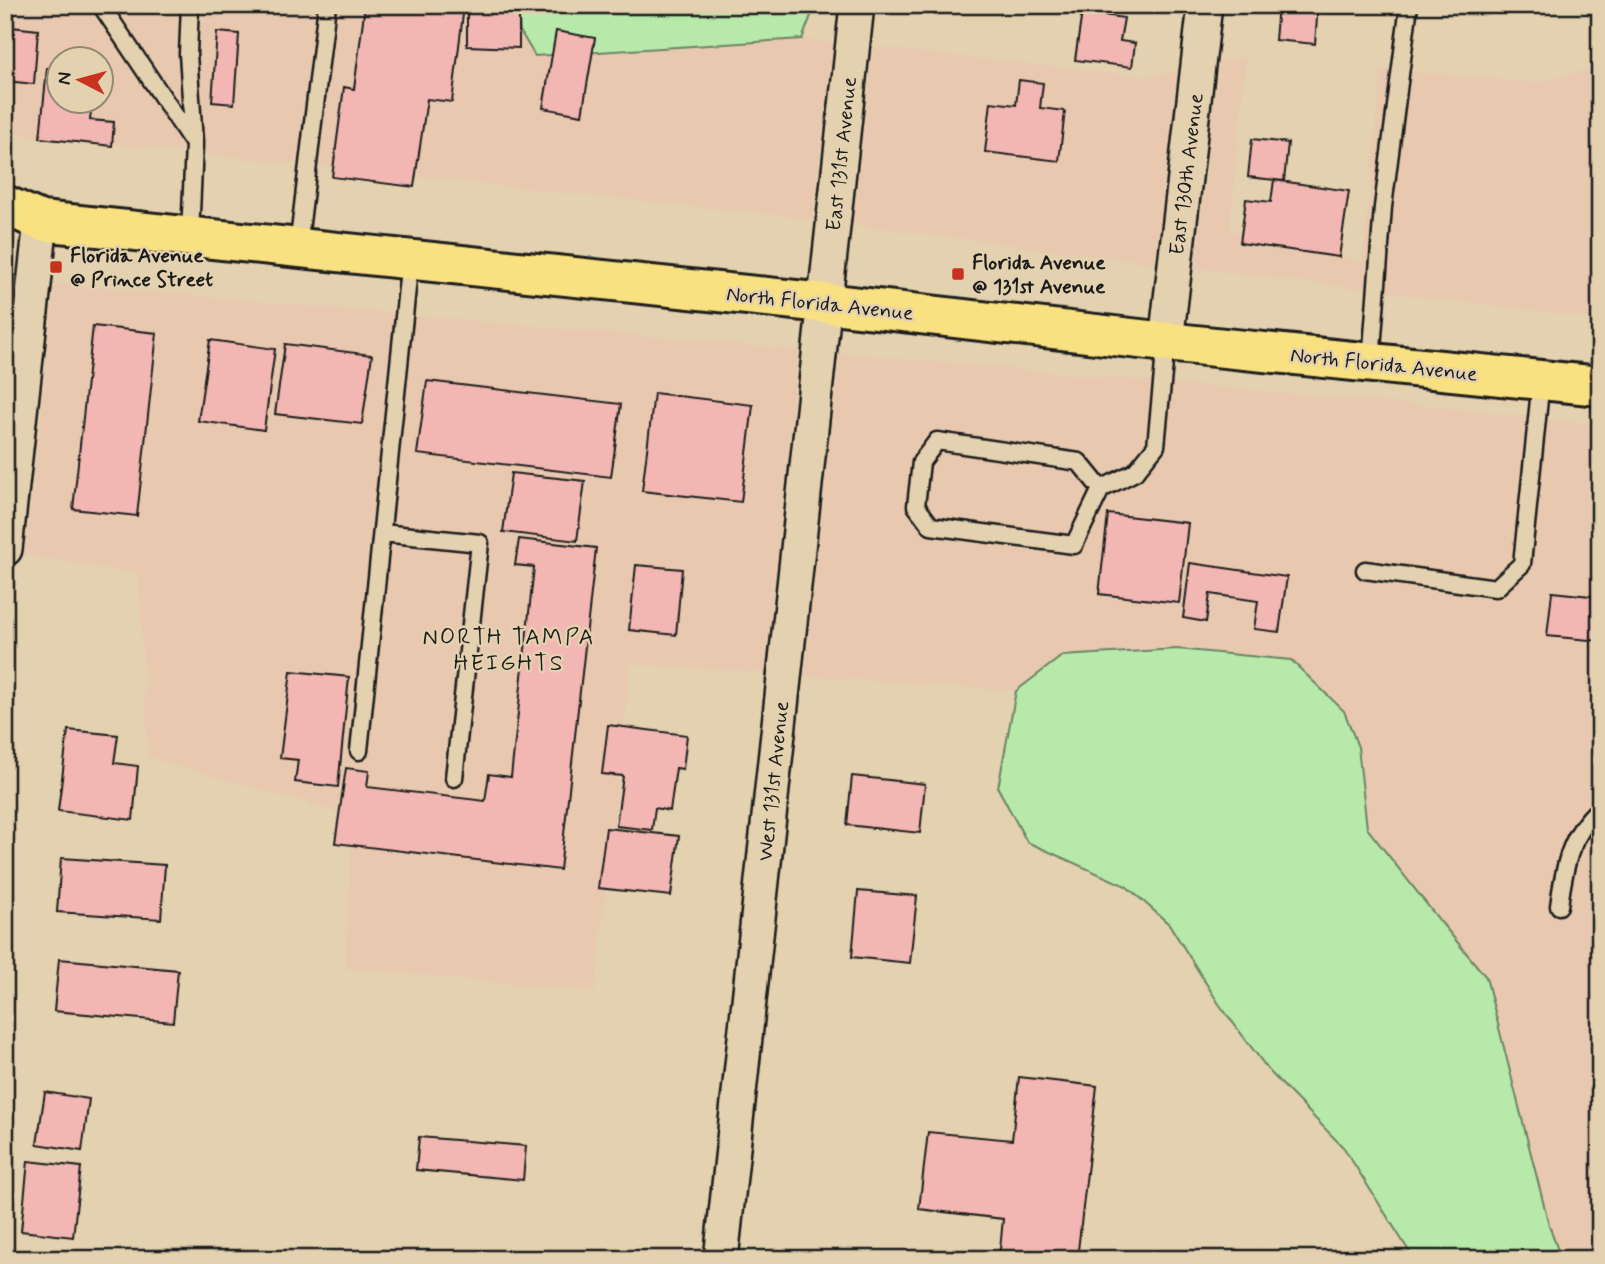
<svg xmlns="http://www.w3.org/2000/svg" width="1605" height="1264" font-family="Mynerve,sans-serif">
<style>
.built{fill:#e8c9b0;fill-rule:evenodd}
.green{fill:#b7eaaa;stroke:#6a8363;stroke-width:2}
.building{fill:#f2b7b2;stroke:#1c1c1c;stroke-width:2}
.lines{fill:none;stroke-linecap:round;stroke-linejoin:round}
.lane-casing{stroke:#1c1c1c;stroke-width:21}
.street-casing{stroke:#1c1c1c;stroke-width:38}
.primary-casing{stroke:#1c1c1c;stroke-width:44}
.lane{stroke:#e3d1af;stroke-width:16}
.street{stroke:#e3d1af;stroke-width:33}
.primary{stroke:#f9e181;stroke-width:38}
.poi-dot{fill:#c8321e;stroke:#e3d1af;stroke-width:2.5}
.labels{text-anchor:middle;stroke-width:5;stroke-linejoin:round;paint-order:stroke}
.street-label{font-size:21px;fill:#1c1c1c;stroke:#e3d1af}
.poi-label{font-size:21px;font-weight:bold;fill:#1c1c1c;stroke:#e3d1af;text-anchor:start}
.neighbourhood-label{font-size:23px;letter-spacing:2px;fill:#1c1c1c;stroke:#e3d1af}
</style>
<rect width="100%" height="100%" fill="#e3d1af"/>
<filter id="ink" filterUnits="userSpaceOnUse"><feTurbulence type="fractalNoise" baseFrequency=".0143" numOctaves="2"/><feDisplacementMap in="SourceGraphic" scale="14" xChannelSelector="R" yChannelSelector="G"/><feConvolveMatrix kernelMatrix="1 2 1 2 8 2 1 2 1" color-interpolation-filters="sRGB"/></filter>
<g filter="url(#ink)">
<path class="built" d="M5 5H518L535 56 802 39 833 43 813 219 5 133ZM60 60H102V102H60Z
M873 47 1147 77 1178 71 1155 263 853 225Z
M1246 57 1230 230 1363 262 1381 69 1536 83 1600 67V319L1195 268 1219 62Z
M55 283 799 350 765 673 631 664 595 992 345 968 353 814 337 812 148 757 139 574 25 555Z
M839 353 1449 408 1600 425V1259H1561L1549 1225 1486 977 1440 921 1367 828 1358 747 1062 656 1016 691 804 676Z"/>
<path class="green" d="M518 5H815L802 39 535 56 520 31Z
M1177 649 1291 660 1344 711 1358 747 1367 828 1440 921 1486 977 1549 1225 1561 1259H1414L1344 1148 1270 1072 1219 1004 1169 924 1126 886 1027 842 998 788 1016 691 1062 656Z"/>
<path class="building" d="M365 5 464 6 452 102 427 99 414 187 332 177 344 87 354 89Z
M467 5H519V48L467 46Z
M1278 5H1318L1315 44 1275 40Z
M1082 12 1124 18 1120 41 1135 43 1132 67 1075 60Z
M11 27 38 30 34 84 6 81Z
M556 31 595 38 582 115 543 108Z
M217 32 239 34 234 104 212 102Z
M47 68 60 69V102H92L90 120 114 122 112 146 40 138Z
M1019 80 1043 83 1040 108 1065 111 1059 161 985 152 991 102 1016 105Z
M1252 139 1288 143 1284 181 1248 177Z
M1274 180 1349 191 1339 257 1240 243 1246 199 1271 202Z
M93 326 157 333 137 516 73 509Z
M210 340 275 349 264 430 198 421Z
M285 344 372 355 362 424 275 414Z
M427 381 621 404 611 477 417 454Z
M654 393 753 405 741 502 642 491Z
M511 473 585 481 577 541 503 532Z
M1108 514 1188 523 1179 603 1099 594Z
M519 539 596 548 560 870 335 843 346 768 369 771 367 787 485 801 489 774 511 777 534 567 515 565Z
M1190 563 1287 577 1279 632 1254 629 1258 601 1210 594 1206 622 1183 618Z
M636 565 682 569 676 635 629 630Z
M1552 592 1600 597V641L1547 636Z
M291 671 349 677 338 787 295 782 298 760 280 758Z
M608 725 687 735 683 769 676 768 670 811 655 808 652 830 616 826 623 776 602 774Z
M68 730 118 735 114 763 138 766 133 820 58 811Z
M852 776 925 784 920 833 847 825Z
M606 828 679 836 671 896 598 888Z
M61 858 165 865 161 919 57 912Z
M858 891 917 896 910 963 852 957Z
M59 959 178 970 173 1022 54 1011Z
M1019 1077 1097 1086 1077 1259H999L1003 1219 919 1209 928 1132 1012 1140Z
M45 1092 89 1099 82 1151 37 1144Z
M419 1137 526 1146 523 1180 416 1170Z
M28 1161 81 1167 73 1237 21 1231Z"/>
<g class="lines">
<g class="lane-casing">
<path id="lane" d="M101 5 194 144 190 236
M190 5 188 54 194 142
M298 248 327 5
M1371 362 1383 207 1409 5
M1101 489 1079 462 937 441 921 462 916 506 931 526 1074 545 1101 489 1135 472 1156 446 1166 342
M382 533 480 543 454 778
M1365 570 1496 588 1522 564 1541 380
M359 751 410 259
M1559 906C1564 868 1569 835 1600 808"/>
</g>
<g class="street-casing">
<path id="street" d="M1166 342 1205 5
M5 549 41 221
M721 1259 857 5"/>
</g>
<g class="primary-casing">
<path id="primary" d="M5 205 41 221 824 303 1166 342 1600 386"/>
</g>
<use href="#lane" class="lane"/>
<use href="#street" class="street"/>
<use href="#primary" class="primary"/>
</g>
</g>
<g class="poi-dot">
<rect x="49" y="260" width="14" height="14" rx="3.5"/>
<rect x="951" y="267" width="14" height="14" rx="3.5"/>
</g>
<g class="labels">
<g class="street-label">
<text transform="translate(841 154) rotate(-84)" y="7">East 131st Avenue</text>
<text transform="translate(1186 174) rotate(-83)" y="7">East 130th Avenue</text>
<text transform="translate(820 303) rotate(6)" y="7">North Florida Avenue</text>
<text transform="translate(1384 364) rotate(6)" y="7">North Florida Avenue</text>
<text transform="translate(773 781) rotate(-84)" y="7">West 131st Avenue</text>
</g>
<g class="poi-label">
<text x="70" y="262">Florida Avenue<tspan x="70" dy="24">@ Prince Street</tspan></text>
<text x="972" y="269">Florida Avenue<tspan x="972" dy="24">@ 131st Avenue</tspan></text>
</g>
<g class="neighbourhood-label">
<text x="509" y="644">NORTH TAMPA<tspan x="509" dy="26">HEIGHTS</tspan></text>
</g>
</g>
<rect width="1605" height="1264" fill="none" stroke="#e3d1af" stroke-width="28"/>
<rect x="14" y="14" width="1577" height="1236" fill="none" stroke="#1c1c1c" stroke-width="2.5" filter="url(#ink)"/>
<g transform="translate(80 80) rotate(276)"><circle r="33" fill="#e3d1af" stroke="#938974" stroke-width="2"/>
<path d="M0-5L12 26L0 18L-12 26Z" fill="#c8321e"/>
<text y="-10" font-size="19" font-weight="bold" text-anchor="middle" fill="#1c1c1c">N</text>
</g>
</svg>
